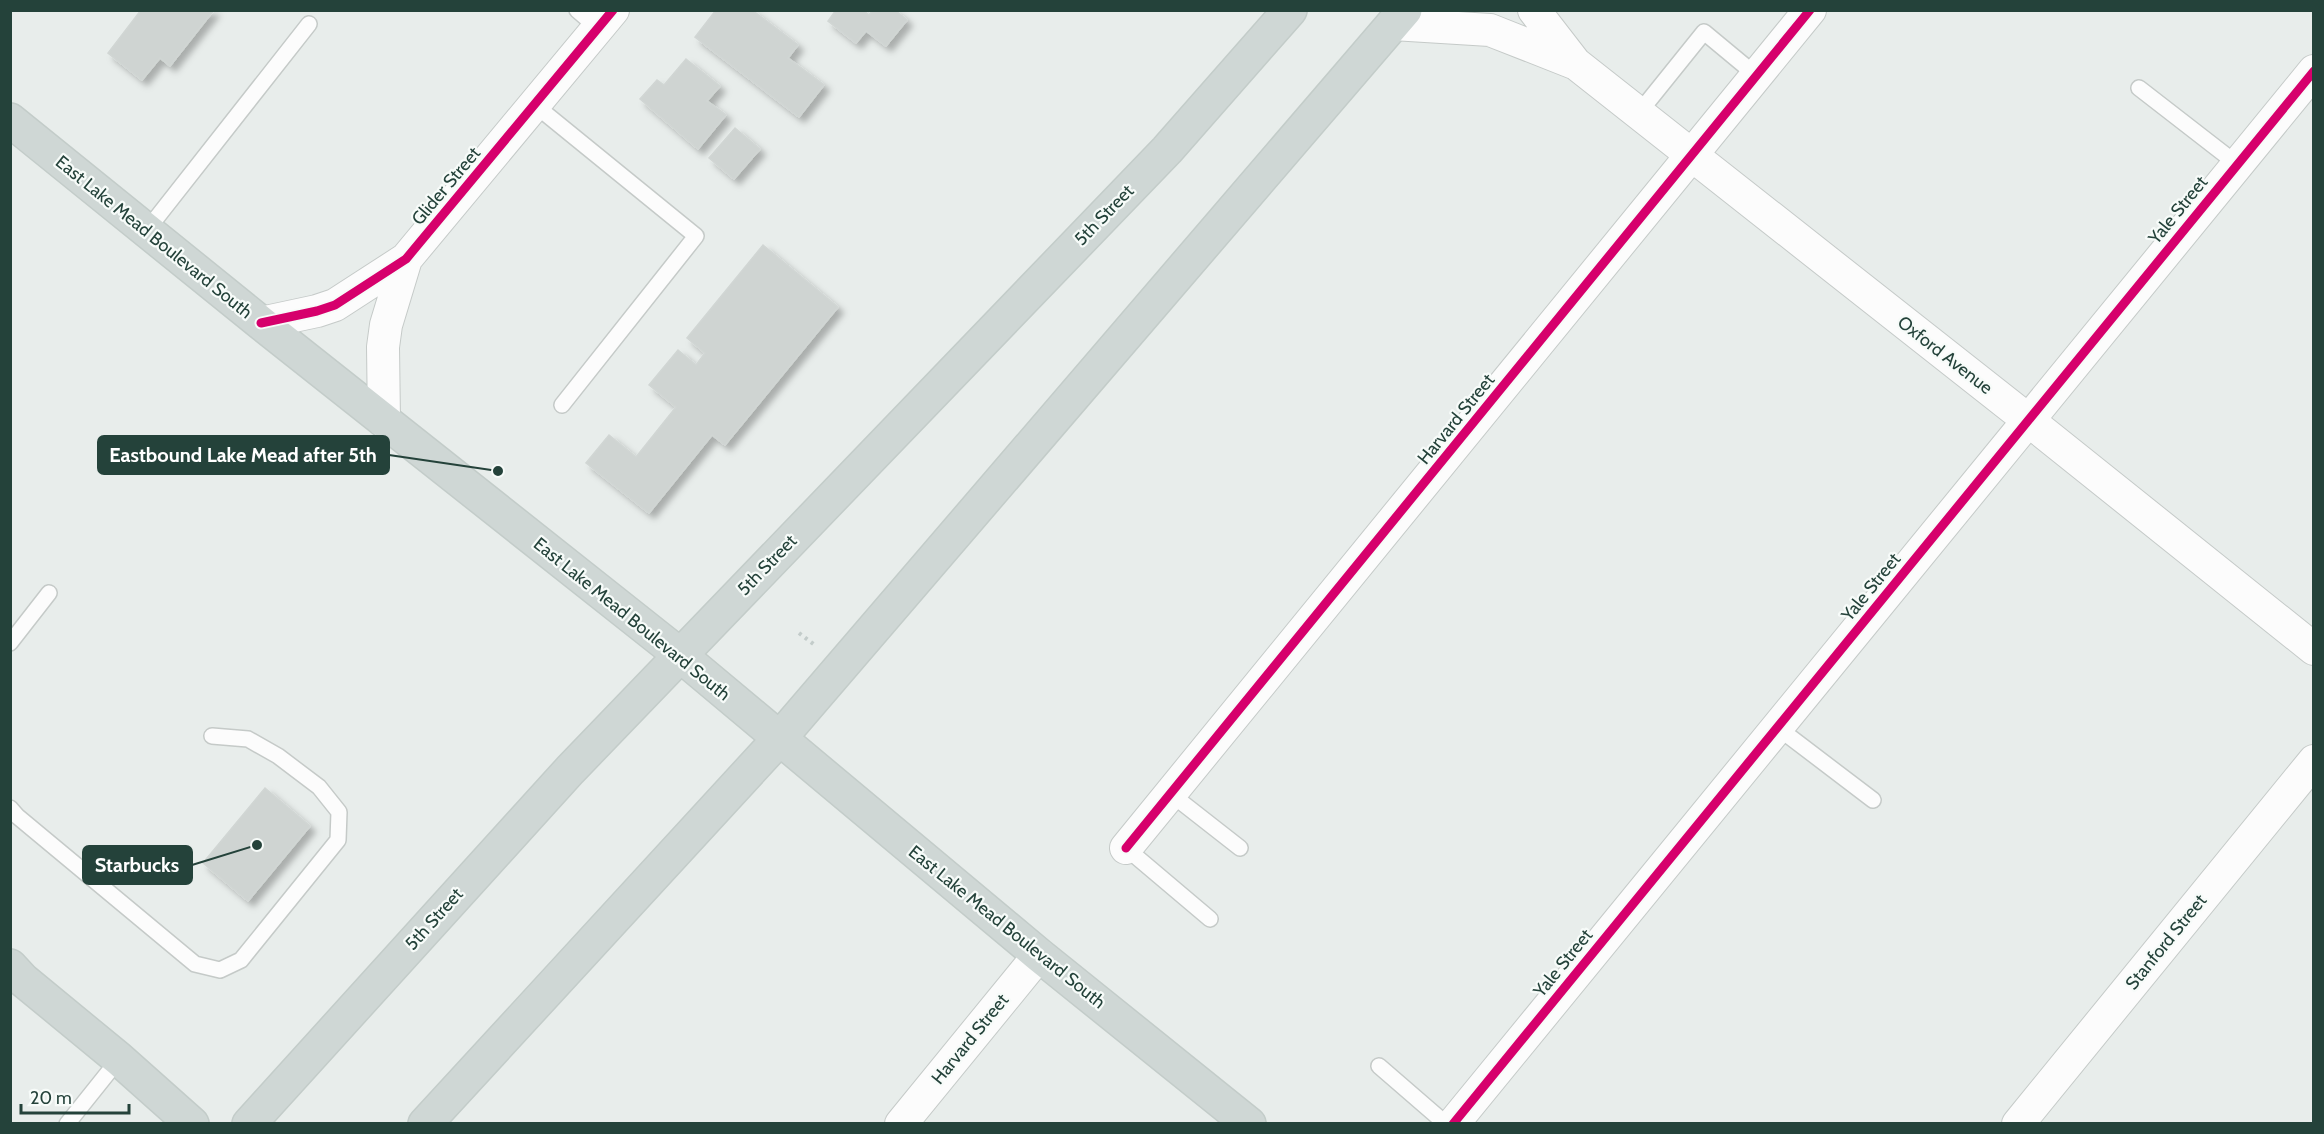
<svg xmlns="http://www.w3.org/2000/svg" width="2324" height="1134" font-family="Cabin,sans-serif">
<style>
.building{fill:#cfd4d2;stroke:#d1d6d4;stroke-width:1.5;filter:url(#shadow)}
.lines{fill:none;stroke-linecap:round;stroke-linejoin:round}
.lane-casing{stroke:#c5cac8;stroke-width:18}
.street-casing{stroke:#c5cac8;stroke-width:34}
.primary-casing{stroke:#c3ccc9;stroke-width:36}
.path{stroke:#c3ccca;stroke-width:4;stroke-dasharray:3 4.5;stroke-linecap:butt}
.lane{stroke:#fcfcfc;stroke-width:15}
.street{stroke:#fcfcfc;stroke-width:32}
.primary{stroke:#cfd7d5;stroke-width:33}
.cycleway-casing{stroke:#f7fbf9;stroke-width:13}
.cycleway{stroke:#d6006c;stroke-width:9}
.labels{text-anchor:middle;stroke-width:4.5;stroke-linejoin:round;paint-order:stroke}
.street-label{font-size:18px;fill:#24423a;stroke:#f7fbf9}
.leader{fill:none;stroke:#24423a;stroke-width:2}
.callout-dot{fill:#24423a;stroke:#f7fbf9;stroke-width:2}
.callout{fill:#24423a;stroke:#24423a;stroke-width:2}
.callout-label{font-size:20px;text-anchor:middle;font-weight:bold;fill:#fff}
</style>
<defs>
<filter id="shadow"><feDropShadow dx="5.5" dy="5.5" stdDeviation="3" flood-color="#0004"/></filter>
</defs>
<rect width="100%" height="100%" fill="#e8edeb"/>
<path class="building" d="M141 10H214L170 66 160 58 142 80 108 53Z
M716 10H752L798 45 788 58 824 85 799 117 695 37Z
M836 10H863L869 15 873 10H895L907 20 886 46 866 31 856 43 828 21Z
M686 59 720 86 707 101 726 115 698 149 640 99 657 80 664 85Z
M735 128 760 149 734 179 709 158Z
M763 245 838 307 725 445 712 435 649 513 586 463 609 435 636 457 676 407 649 385 678 350 696 365 705 353 687 338Z
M265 788 310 826 248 901 203 863Z"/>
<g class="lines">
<g class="lane-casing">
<path id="lane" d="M577 10 599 29
M2139 88 2237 164
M535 105 696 236 562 405
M1638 114 1704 32 1757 76
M147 230 309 24
M10 643 49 593
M1777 727 1873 800
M1171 794 1240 848
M10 808 17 816 195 964 220 970 241 960 338 840 339 812 319 787 278 756 248 739 212 736
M1126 848 1210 919
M1379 1066 1446 1124
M67 1124 119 1059"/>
</g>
<g class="street-casing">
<path id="street" d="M1534 10 1575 63 2028 420 2314 649
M1393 24 1490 30 1574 63
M261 323 317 311 335 305 406 259 613 10
M384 421 383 347 386 325 406 259
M1126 848 1810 10
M901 1124 1039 955
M1453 1124 2314 71
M2018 1124 2314 761"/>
</g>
<g class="primary-casing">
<path id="primary" d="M10 120 261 323 680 655 1039 955 1249 1124
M10 966 23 980 119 1059 192 1124
M249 1124 570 770 1167 150 1290 10
M425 1124 779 739 1405 10"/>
</g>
<path class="path" d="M799 633 816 646"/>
<use href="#lane" class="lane"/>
<use href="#street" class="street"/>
<use href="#primary" class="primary"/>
<g class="cycleway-casing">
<path id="cycleway" d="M261 323 317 311 335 305 406 259 613 10
M1126 848 1810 10
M1453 1124 2314 71"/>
</g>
<use href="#cycleway" class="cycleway"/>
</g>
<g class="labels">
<g class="street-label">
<text transform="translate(446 186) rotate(-50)" y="6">Glider Street</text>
<text transform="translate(2178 210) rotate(-51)" y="6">Yale Street</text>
<text transform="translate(1104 215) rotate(-46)" y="6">5th Street</text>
<text transform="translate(154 237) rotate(39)" y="6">East Lake Mead Boulevard South</text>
<text transform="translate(1945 355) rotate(38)" y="6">Oxford Avenue</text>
<text transform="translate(1456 419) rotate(-51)" y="6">Harvard Street</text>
<text transform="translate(767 565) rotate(-46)" y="6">5th Street</text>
<text transform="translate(1871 587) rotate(-51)" y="6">Yale Street</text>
<text transform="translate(632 619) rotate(39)" y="6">East Lake Mead Boulevard South</text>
<text transform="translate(434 919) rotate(-48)" y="6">5th Street</text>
<text transform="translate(1007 927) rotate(39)" y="6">East Lake Mead Boulevard South</text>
<text transform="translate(2166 942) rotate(-51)" y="6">Stanford Street</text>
<text transform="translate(1563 963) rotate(-51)" y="6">Yale Street</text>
<text transform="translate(970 1039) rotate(-51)" y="6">Harvard Street</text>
</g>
</g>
<path class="leader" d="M498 471L389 455M257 845L192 865"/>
<g class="callout-dot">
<circle cx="498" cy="471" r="6"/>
<circle cx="257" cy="845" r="6"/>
</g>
<g class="callout">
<rect x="98" y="436" width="291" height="38" rx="6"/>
<rect x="83" y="846" width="109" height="38" rx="6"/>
</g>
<g class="callout-label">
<text x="243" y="462">Eastbound Lake Mead after 5th</text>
<text x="137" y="872">Starbucks</text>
</g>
<rect width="2324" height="1134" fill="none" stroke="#24423a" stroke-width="24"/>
<path d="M21 1104v9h108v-9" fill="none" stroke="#24423a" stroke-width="3"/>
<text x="30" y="1104" font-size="18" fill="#24423a" stroke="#f7fbf9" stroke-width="4.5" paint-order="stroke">20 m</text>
</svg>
